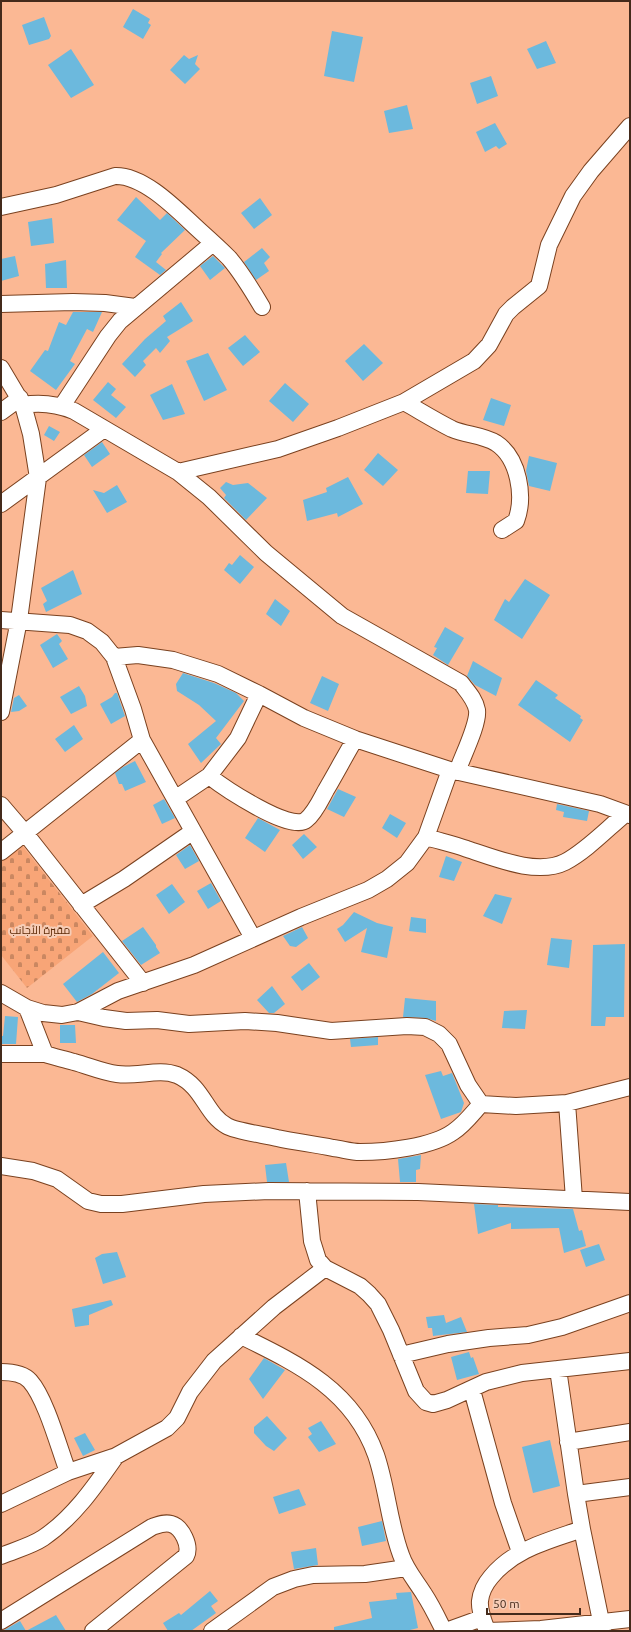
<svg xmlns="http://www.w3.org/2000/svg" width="631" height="1632" font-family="Ubuntu,Cairo,sans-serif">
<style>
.cemetery{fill:url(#cemetery-stones)}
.building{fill:#6cb9dd}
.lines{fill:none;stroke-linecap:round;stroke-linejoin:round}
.minor-casing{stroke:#7a411f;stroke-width:18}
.minor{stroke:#fff;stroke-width:16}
.labels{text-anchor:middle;stroke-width:4;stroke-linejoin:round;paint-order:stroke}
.park-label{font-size:11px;fill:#5f2b07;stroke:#f6cdb7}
</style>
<defs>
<pattern id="cemetery-stones" width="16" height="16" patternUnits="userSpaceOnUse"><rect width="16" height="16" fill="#f8a577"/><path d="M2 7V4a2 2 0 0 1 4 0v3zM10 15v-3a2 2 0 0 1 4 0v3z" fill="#ca8761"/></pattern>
</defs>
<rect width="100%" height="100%" fill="#fbb894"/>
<path class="cemetery" d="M21 844 93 936 27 988 1 955V860Z"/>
<path class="building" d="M133 9 150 19 148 23 151 25 143 39 123 27Z
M44 17 51 36 49 39 29 45 22 25Z
M332 31 363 37 354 82 324 76Z
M546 41 556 63 537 69 527 49Z
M71 49 94 85 71 98 48 65Z
M184 55 189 59 198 55 195 64 200 69 185 84 170 70Z
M491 76 498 96 477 104 470 83Z
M407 105 413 129 389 133 384 111Z
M495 123 507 144 499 149 496 146 485 152 476 132Z
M136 197 160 220 167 213 185 230 161 253 162 254 156 262 166 270 160 275 135 257 146 241 117 220Z
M260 198 272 215 254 229 241 213Z
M52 218 54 243 31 246 28 222Z
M262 248 270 257 264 263 269 271 256 280 244 262Z
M15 256 19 276 1 281V259Z
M213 256 225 268 210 280 200 266Z
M66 260 67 288H46L45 264Z
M181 302 193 321 167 337 170 341 160 353 156 348 143 361 146 365 135 377 122 364 145 339 166 321 163 316Z
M73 312H102L93 332 87 329 70 361 75 364 56 390 30 371 45 350 48 351 59 322 66 325Z
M245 335 260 352 243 366 228 348Z
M364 344 383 363 363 381 345 361Z
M208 353 227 390 204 401 186 361Z
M108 382 116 389 111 395 126 407 116 418 93 400Z
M285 383 309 404 293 422 269 401Z
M172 384 185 414 163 420 150 395Z
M491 398 511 405 504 426 483 420Z
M49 426 60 432 54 441 44 435Z
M102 442 110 454 92 467 84 455Z
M378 453 398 470 383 486 364 470Z
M529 456 557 463 550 491 529 486 526 471Z
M468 471H490L488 494 466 493Z
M348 477 363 504 338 517 337 513 307 521 303 500 327 492 326 488Z
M226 482 233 485 248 483 267 498 246 520 224 498 226 495 220 488Z
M117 485 127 502 107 513 93 490 104 493Z
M240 555 254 567 240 584 224 570 229 563 232 565Z
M73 570 82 594 46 612 43 604 47 601 41 588Z
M525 579 550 595 522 639 494 620 505 599 509 602Z
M275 599 290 611 281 626 266 614Z
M445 627 464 638 448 665 433 655 437 648 434 647Z
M57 634 62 641 59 644 68 659 53 668 40 645Z
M473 661 502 678 496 696 475 685 467 676Z
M183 673 214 683 236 693 244 701 216 738 221 744 201 763 188 744 216 721 199 705 177 691 176 684Z
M322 676 339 684 328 711 310 703Z
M536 680 558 695 555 698 581 716 580 718 583 720 570 742 518 705Z
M79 686 85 696 87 706 71 714 60 697Z
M115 693H117L125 716 111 724 100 704 112 697Z
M19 695 27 706 19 711 11 712 14 698Z
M74 725 83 739 65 752 55 739Z
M135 761 146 782 125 791 122 784H119L115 773 123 767Z
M338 789 356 797 344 817 327 809Z
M164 799 175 818 162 824 153 805Z
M557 804 589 811 587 821 563 817 564 812 556 810Z
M390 814 406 823 397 838 382 828Z
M258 818 280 830 265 852 245 838Z
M304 834 317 847 303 859 292 845Z
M190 845 199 861 185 869 176 855Z
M446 856 462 862 454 881 439 877Z
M211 883 221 901 208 909 197 891Z
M172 884 185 902 169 914 156 895Z
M495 894 512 898 502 924 483 916Z
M354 912 377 923 393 927 387 958 361 952 367 928 345 942 337 929 343 925Z
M411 917 426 919V933L409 931Z
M143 927 156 945V947L160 953 141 965 122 941Z
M302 927 308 938 296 947 290 946 283 936Z
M551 938 572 940 569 968 547 965Z
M625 944 624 1017H606L605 1026H591L593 945Z
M103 952 119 973 92 994 77 1002 63 984Z
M309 963 320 977 302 991 291 977Z
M272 986 285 1004 274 1013H269L257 1000Z
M405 998 436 1001V1021L426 1018 403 1017Z
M527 1010 525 1029 502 1028 504 1011Z
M5 1016 18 1017 16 1044H1V1036H3Z
M60 1025H75L76 1043H60Z
M378 1037V1045L351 1047 350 1039Z
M441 1071 443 1076 452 1073 464 1103 461 1112 441 1119 425 1075Z
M421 1155 420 1169 416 1170V1182H400L398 1159Z
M286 1163 289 1182H267L265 1165Z
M474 1204 498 1205V1207L573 1209 579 1231 582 1230 586 1246 564 1253 559 1228 511 1229V1223L478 1234Z
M599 1244 605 1260 586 1267 580 1250Z
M117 1252 126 1277 103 1284 95 1258 102 1254Z
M111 1300 113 1305 89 1315V1325L75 1327 72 1309Z
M444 1315 446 1323 461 1317 467 1332 433 1336 432 1328H428L426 1317Z
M469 1352 471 1358 473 1357 479 1374 457 1380 451 1357Z
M264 1358 285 1370 263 1399 249 1379Z
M267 1416 287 1438 274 1451 266 1446 254 1433V1427Z
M321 1421 336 1444 319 1452 308 1437 312 1434 308 1428Z
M85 1433 95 1450 83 1456 74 1438Z
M550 1440 560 1486 533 1493 522 1447Z
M299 1489 306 1505 279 1514 273 1497Z
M382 1521 386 1541 362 1546 358 1527Z
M316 1548 318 1565 294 1569 291 1552Z
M210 1591 218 1601 211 1606 216 1613 191 1631H168L163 1623 179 1613 181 1615Z
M411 1592 418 1628 406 1631H334V1627L372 1618 369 1602 397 1599 396 1593Z
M56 1615 66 1631H26Z
M20 1621 26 1631H1L6 1629Z"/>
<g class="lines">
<g class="minor-casing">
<path id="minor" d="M1 207 56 195 115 176C145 175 179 212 200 231 210 240 220 249 229 258 242 273 252 290 262 307
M1 304 73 302 105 303 135 307
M1 368 23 405 31 434 38 478 19 620 1 712
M404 402C420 411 436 421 452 429 466 435 483 435 496 443 519 458 525 497 516 521L502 530
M23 405C41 402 57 404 74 411L178 472 209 497 266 553 342 616 461 683C467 691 475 699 477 710 479 724 462 757 457 772
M62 406 108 336 120 321 213 243
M1 412 20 398
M178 472 278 449 338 428 404 402 474 361 489 345 506 314 513 307 539 286 549 245 573 196 591 171 630 126
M1 504 104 429
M1 620 70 625 87 631 102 642 114 657 133 709 142 740 253 938
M114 657 138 655 173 660 218 674 259 694 304 718 355 739 450 770 600 804 630 815
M209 776C223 787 291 833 306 820 315 813 321 799 326 790 336 773 345 756 355 739
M175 799 209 776 238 738 259 694
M1 805 25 833 143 983
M426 837C439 841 453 844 467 849 495 858 537 876 565 862 586 851 607 829 625 814
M1 852 142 740
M81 905 124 879 192 832
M1 993 27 1008 43 1013 62 1015 78 1012 118 991 194 965 301 917 368 890 387 879 407 863 426 837 450 770
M27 1008 45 1054C54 1057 64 1059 74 1062 89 1066 102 1072 117 1074 137 1077 159 1068 177 1075 204 1087 205 1114 227 1126 235 1131 265 1135 277 1138 295 1142 314 1144 333 1148 342 1149 351 1152 360 1152 386 1152 432 1147 453 1132 464 1125 472 1114 481 1104
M78 1012 104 1018 126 1021 157 1020 189 1024 245 1021 277 1023 331 1031 407 1026 425 1027 439 1034 449 1044 468 1085 481 1104 516 1106 567 1103 630 1087
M1 1054H45
M567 1103 574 1199
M1 1166 33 1171 57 1179 88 1201 101 1204H122L204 1194 269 1191 418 1192 630 1202
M307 1191 312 1241 318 1260 325 1268 360 1286 369 1294 378 1304 391 1330 416 1391 426 1402 433 1404 447 1400 486 1382 522 1373 630 1361
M241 1336C298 1364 353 1390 376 1455 387 1487 389 1523 401 1555 406 1570 416 1581 424 1594 432 1606 438 1619 444 1631
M401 1355 448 1344 489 1338 528 1335 562 1327 630 1303
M558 1369 576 1494
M1 1372C11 1372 23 1373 30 1381 46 1399 59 1448 68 1472
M472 1390 503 1503 520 1552
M568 1442 630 1432
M1 1504 68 1472 116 1456 167 1428 177 1418 190 1392 214 1361 274 1307 325 1268
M582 1529 603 1631
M1 1556C15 1550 31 1546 43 1538 74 1517 95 1486 116 1456
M1 1621 152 1527C158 1525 164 1522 171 1524 182 1527 191 1546 186 1556L93 1631
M212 1631 273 1587 294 1579 313 1575 365 1574 406 1568
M446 1631 482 1618
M487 1631C484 1622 479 1611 480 1601 481 1592 485 1584 491 1577 515 1548 549 1541 582 1529L576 1494 630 1487
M487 1631 541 1629 630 1619"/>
</g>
<use href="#minor" class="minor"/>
</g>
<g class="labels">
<g class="park-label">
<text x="40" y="934">مقبرة الأجانب</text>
</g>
</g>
<rect width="631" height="1632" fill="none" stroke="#442a1b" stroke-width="4"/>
<path d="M487 1608v6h93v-6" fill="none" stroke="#442a1b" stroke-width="2"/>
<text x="493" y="1608" font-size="12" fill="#442a1b" stroke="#f6cdb7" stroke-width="3" paint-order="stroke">50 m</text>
</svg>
